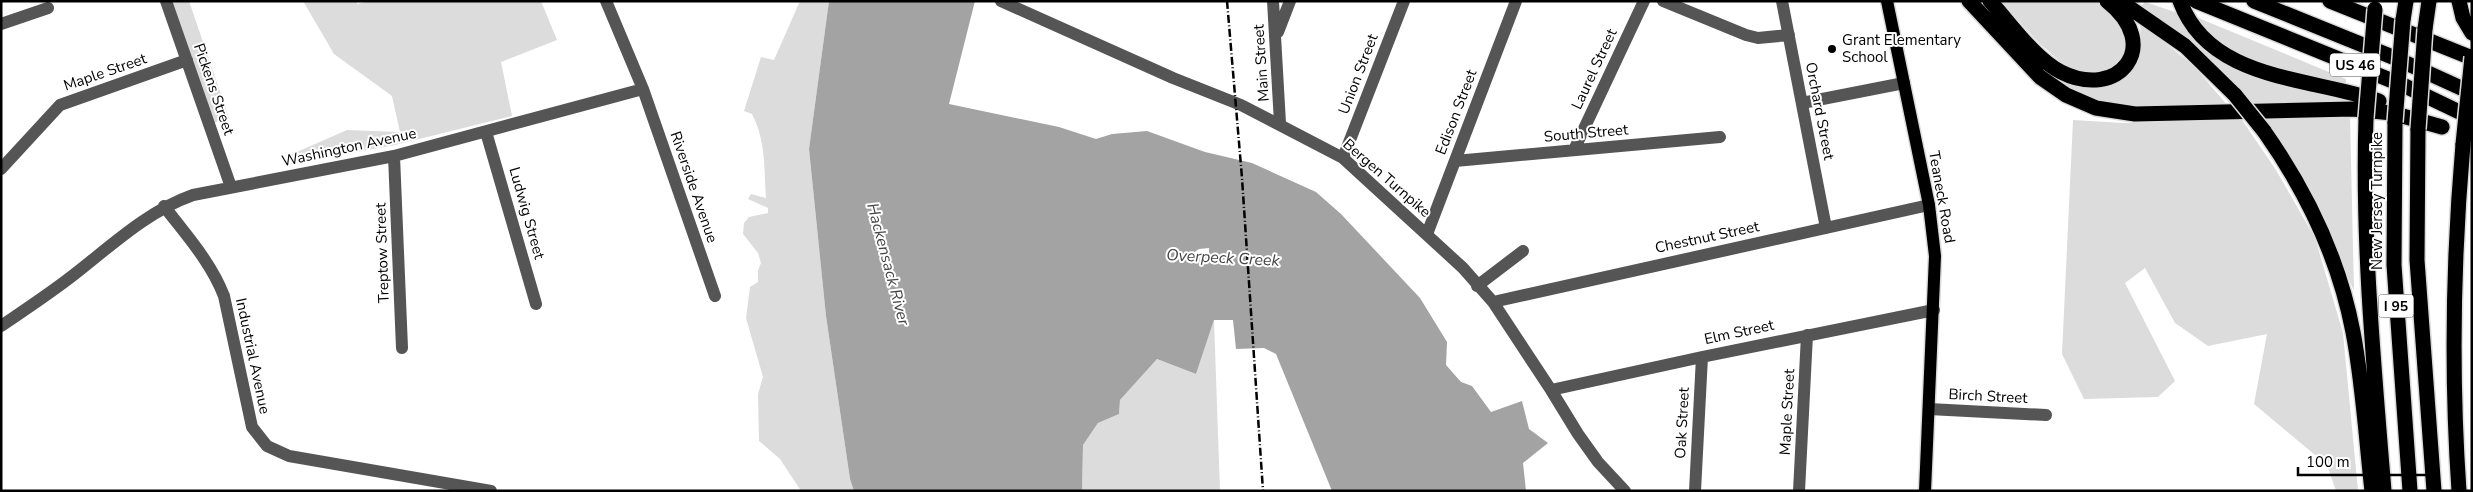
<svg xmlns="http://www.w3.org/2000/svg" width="2473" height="492" font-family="'Nunito Sans',sans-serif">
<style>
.green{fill:#dcdcdc}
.water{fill:#a3a3a3}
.pier{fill:#fff}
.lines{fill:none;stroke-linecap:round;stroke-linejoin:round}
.major-casing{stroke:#dbdbdb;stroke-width:15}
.highway-casing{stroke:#dbdbdb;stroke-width:18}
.minor{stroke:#555;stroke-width:12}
.major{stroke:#000;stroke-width:12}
.highway{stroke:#000;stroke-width:15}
.rail{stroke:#000;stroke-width:2.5;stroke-dasharray:8 2.5 1 2.5;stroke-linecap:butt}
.highway-bridge-casing{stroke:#dbdbdb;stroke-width:18;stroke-linecap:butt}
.highway-bridge{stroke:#000;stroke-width:15}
.poi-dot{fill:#000;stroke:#fff;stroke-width:2}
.labels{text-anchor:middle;stroke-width:4;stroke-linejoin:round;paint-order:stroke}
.shield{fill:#fff;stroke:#4c4c4c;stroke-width:1}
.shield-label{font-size:14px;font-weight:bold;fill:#000}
.poi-label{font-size:15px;fill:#000;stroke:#fff;text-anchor:start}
.street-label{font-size:15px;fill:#000;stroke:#fff}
.water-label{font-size:16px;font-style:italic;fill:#444;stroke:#fff}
</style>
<rect width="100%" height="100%" fill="#fff"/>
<path class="green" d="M166 1H189L228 115 210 126Z
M303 1H357V4L369 1H541L557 40 501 62 512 116 395 145 291 164 290 155 347 130 400 132 392 96 334 54Z
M800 1H829L809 149 826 316 850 479 854 491H801L780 459 759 441 758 394 763 377 746 318 750 287 758 282V270L761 263 758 253 743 234 744 223 749 217 768 213V208L748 199 751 194 766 198C764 169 766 141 752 114L744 111 761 57 774 60Z
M2000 1H2097L2116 16 2129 36 2122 57 2110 69 2086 74 2063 64 2039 43Z
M2145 2 2175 12 2195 41 2218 60 2262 80 2346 96V103L2251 105 2140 7Z
M2196 17 2346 79V87L2242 57 2216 41Z
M2140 23 2194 66 2228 106 2143 107 2102 104 2062 86V81C2073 83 2087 87 2097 86 2133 81 2143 56 2140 23Z
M2350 116 2354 291C2328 231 2301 173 2264 118Z
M2073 120 2123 123 2242 120 2276 170 2315 238 2343 333 2358 491H2336L2327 465 2254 404 2267 334 2208 346 2175 323 2145 268 2125 283 2175 381 2158 397 2084 399 2062 354Z
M1214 320 1220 491H1082L1083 445 1098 423 1119 414 1120 400 1157 359 1196 374Z"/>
<path class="water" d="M829 1H975L949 104 1059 127 1096 139 1112 134 1147 131 1205 152 1252 163 1316 192 1341 214 1420 298 1447 342 1446 365 1461 382 1472 386 1491 412 1522 401 1529 429 1548 443 1523 463 1526 491H1332L1276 354 1264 348 1236 349 1233 320H1214L1196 374 1157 359 1120 400 1119 414 1098 423 1083 445 1082 491H854L850 479 826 316 809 149Z"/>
<path class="pier" d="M1209 248V257H1187L1199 249Z"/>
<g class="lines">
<g class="major-casing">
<path id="major" d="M1887 1 1929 205 1935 256 1925 491"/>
</g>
<g class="highway-casing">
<path id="highway" d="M1969 1 2040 77 2066 95 2096 108 2135 114 2353 109 2392 113 2442 127
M1990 1C2010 23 2035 59 2061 72 2118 101 2164 46 2107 1
M2120 1 2185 46 2235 95
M2180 1C2209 81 2310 77 2379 101
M2196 1 2405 86 2472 118
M2254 1 2395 58 2472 93
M2330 1 2472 58
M2459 1 2463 18 2472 33
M2403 20 2406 1
M2425 29 2429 1
M2366 118C2362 243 2374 367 2384 491
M2395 122 2394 265 2410 491
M2418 129 2417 260 2434 491
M2264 131C2307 192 2339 259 2353 332 2363 384 2366 438 2372 491
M2459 491C2451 375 2453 259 2463 144"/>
</g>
<path class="minor" d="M166 1 231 187
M1001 1 1173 78 1241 105 1343 158 1463 268 1493 302 1551 390 1578 434 1598 462 1625 491
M1273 1 1280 123
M1663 1 1746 35 1758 38 1789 35
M1782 1 1826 228
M1 24 48 8
M1278 32 1290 1
M643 89 715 296
M1802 103 1904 83
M486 132 536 304
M1574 150 1644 1
M394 156 402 348
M1343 158 1404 1
M1455 161 1720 137
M1 169 60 105 187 60
M164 206C186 235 211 262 224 296L252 427 267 446 289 456 491 491
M1427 234 1516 1
M1477 286 1523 251
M1493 302 1929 205
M1 326C26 309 52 292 76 273 113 244 148 211 193 195L394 156 643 89 606 1
M1551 390 1702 357 1934 310
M1929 409 2046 415
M1695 491 1702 357
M1799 491 1807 335"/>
<use href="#major" class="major"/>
<use href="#highway" class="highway"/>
<path class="rail" d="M1227 1 1242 178 1263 491"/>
<g class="highway-bridge-casing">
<path id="highway-bridge" d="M2235 95 2264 131
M2366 118 2375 9
M2395 122 2403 20
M2418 129 2425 29
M2463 144 2472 57"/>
</g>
<use href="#highway-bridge" class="highway-bridge"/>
</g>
<circle class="poi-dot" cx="1832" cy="49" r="5"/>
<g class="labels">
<g class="shield">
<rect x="2330" y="53.5" width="50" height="23" rx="4"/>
<rect x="2378.5" y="294.5" width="35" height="23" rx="4"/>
</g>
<g class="shield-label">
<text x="2355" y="70">US 46</text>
<text x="2396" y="311">I 95</text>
</g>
<g class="poi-label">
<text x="1842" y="45">Grant Elementary<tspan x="1842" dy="17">School</tspan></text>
</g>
<g class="street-label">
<text transform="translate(1261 63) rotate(-94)" y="5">Main Street</text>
<text transform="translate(1594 69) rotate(-65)" y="5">Laurel Street</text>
<text transform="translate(105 72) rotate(-19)" y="5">Maple Street</text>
<text transform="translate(1358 74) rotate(-69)" y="5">Union Street</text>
<text transform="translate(214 89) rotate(71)" y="5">Pickens Street</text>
<text transform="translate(1820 111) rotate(79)" y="5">Orchard Street</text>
<text transform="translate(1456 112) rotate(-69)" y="5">Edison Street</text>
<text transform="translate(1586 133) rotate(-5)" y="5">South Street</text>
<text transform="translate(349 147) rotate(-12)" y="5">Washington Avenue</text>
<text transform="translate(1387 178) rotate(41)" y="5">Bergen Turnpike</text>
<text transform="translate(694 187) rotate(71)" y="5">Riverside Avenue</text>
<text transform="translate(1942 197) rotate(80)" y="5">Teaneck Road</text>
<text transform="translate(2377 201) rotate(-90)" y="5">New Jersey Turnpike</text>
<text transform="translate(527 213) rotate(74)" y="5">Ludwig Street</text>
<text transform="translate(1707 237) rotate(-12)" y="5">Chestnut Street</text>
<text transform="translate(382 253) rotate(-92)" y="5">Treptow Street</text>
<text transform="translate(1739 332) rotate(-12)" y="5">Elm Street</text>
<text transform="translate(253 356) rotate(78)" y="5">Industrial Avenue</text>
<text transform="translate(1988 396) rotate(3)" y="5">Birch Street</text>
<text transform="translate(1787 412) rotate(-87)" y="5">Maple Street</text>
<text transform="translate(1682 423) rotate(-87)" y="5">Oak Street</text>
</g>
<g class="water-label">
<text transform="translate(1223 257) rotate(3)" y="6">Overpeck Creek</text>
<text transform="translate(889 264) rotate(75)" y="6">Hackensack River</text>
</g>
</g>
<rect width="2473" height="492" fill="none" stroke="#000000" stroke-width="5"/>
<path d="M2298 467v8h139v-8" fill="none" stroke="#000000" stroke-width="2.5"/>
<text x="2306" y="467" font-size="15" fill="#000000" stroke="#ffffff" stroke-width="4" paint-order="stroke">100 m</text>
</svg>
